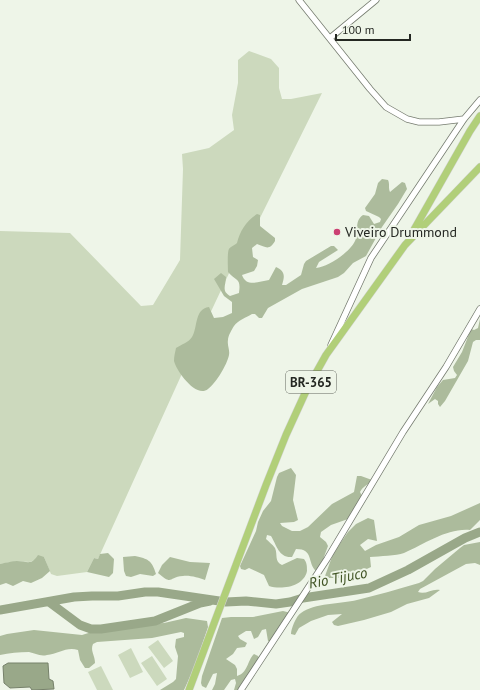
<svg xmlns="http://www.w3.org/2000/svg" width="480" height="690" font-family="'PT Sans',sans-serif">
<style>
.green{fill:#ccd9bd}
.forest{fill:#acbb9c}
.water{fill:#99a889;stroke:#76816a}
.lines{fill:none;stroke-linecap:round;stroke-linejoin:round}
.river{stroke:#99a889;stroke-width:9}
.minor-casing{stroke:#757b6f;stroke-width:7}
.major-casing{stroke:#d3d4d3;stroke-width:8}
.minor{stroke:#fff;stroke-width:5.5}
.major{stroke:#b1cf79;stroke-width:7}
.poi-dot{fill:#cb4072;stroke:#eef5e8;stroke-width:1.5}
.labels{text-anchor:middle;stroke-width:4;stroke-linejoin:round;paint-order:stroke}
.shield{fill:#eef5e8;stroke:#61655d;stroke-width:1}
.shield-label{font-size:13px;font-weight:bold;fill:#242722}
.poi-label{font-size:14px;fill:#242722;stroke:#eef5e8;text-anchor:start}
.water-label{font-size:15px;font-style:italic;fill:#405424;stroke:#eef5e8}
</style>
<rect width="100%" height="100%" fill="#eef5e8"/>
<path class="green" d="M249 51 271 59 279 68V88L282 99H291L322 93 257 224 248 233 190 356 98 559 94 558 87 572 57 576 51 574 44 557 29 562 17 561 0 564V231L70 233 141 306 153 305 180 260 183 169 182 154 209 148 234 130 232 115 238 83V60Z
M158 640 173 661 164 668 148 647Z
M131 648 143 672 130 678 118 655Z
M152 656 167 679 157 686 141 663Z
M101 666 113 690H97L88 672Z"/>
<path class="forest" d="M382 179 388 180C390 184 388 188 390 192L402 182 405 183 407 189 398 204 382 227 366 256 353 263 344 273 338 277 302 289 268 308 262 318H259L255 314H252C247 317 237 321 234 326 232 329 228 336 228 340 227 345 230 350 229 355 227 365 216 383 208 389 196 399 176 370 174 361 174 356 175 353 176 348 182 344 188 343 192 337 198 328 194 309 209 307L214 318 223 317 232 313V302L224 296 214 279 221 273 226 277C226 285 221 291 230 296L239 293C241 278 237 282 228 272 228 268 227 252 229 249 230 247 235 245 237 243 240 231 246 221 257 214L260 215V226L275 238V241C269 251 266 247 257 244L252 248 253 257 258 260 257 266 254 271 242 275C246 287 258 282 269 280L276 267C285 271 285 276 282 285H286L301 275 304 264 306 261 331 246H334L338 250 319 262 316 268C328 267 350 252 355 241 360 232 353 222 363 215L369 216 374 224 380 222 381 219 379 217 366 211 365 208 375 194 378 183Z
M480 319V340H476L473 342 468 361 445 401 440 407 438 404V401L435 399 428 404 437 387 443 380 455 378 457 375 454 371 453 367 462 352 471 329 474 330 478 328Z
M291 468 296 475 293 500 298 520 294 522 280 523 282 526 292 531H300L308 527 332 504 354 492 357 476H361L372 480C368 485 363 486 360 492L362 496 348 519 331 525 321 532 320 537 326 542 328 546 321 565 316 571C307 563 314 549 296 549L292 557C279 558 277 546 271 536L267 535 266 539C269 542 272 544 275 548 278 555 274 561 282 565L297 558 304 559C307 563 307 566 307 571 304 587 281 590 269 586L264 575 249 568 245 570 241 569 240 566 256 531 258 522 263 511 271 501 277 477 279 473Z
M480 503V520L470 530C447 528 425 544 404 553 396 556 380 556 370 557L371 567 356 574H350L339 578H327L325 576 333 554 348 532 356 524 368 518 374 520 377 541 368 539 360 545 365 551 376 545 399 537 419 525 451 516Z
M480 542V565L475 563 466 564 420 589 418 592C426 595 432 588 440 590L429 598 407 604 391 612 364 620 338 626 334 625 332 622 342 614 328 615 311 621 299 628 295 635 291 634C291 629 296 616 301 613 314 603 341 604 357 600 378 595 398 589 419 583L423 581 435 569 460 548 464 545Z
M108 553 114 559 113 573 109 577 87 572 94 558 98 559 100 554Z
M38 555 44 557 50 571 42 578 31 583 23 581 13 586 6 583 0 585V564C5 563 12 561 17 561 27 561 31 566 38 555Z
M135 556C148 559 152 560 156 574L153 576 140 574 131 577 126 576 124 571 123 557Z
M170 557 190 562 210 563 205 580C199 578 190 575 183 576 168 577 173 586 158 573L162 565Z
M283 611 291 613 272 643 268 641 266 629 262 630 258 637 254 639 251 631H246L238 636 240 639 247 643 245 647 237 648 233 654 226 659 235 665 237 669V676C248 673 247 661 254 654L258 656 260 660 240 690H234L236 683 235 679 231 680 224 690H212L215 684 217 673 213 674 206 688 202 686 201 683 202 676 222 618 231 617H253Z
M186 618 207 621 208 627 195 666 184 690H160L173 682 176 679 178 656 175 647 176 639 184 637V633L181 632 152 638 97 642 93 644C90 651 95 655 95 663L89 668H85L80 660 78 650C67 646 58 654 47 655 40 657 35 653 29 652 19 652 9 653 0 655V636L7 634 34 630 82 635 98 630 133 625 164 623Z"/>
<path class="water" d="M8 663H48L49 679 53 681 54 689 32 690 30 687 10 688 4 683 3 666Z"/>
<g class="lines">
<path class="river" d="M49 602 80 625 91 629H101L155 621 200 603 210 601
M0 610 74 597 92 596H118L145 592H158L226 602 246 601 276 604 290 602 303 598 369 588 408 570 465 538 480 532"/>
<g class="minor-casing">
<path id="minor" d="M299 0 370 89 386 107 407 119 419 122H439L464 119
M330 38 376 0
M331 345 371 258 464 119 480 100
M241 690 327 559 403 432 446 367 480 309"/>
</g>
<g class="major-casing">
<path id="major" d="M411 235 470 131 480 116
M189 690 266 485 286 435 307 389 326 355 405 245 480 167"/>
</g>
<use href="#minor" class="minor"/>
<use href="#major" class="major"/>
</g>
<circle class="poi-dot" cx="337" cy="232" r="4"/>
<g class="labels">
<rect class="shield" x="286" y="371" width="50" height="22" rx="3"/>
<g class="shield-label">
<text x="311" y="387">BR-365</text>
</g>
<g class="poi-label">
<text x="345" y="237">Viveiro Drummond</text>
</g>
<g class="water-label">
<text transform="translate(338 578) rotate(-11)" y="5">Rio Tijuco</text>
</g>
</g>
<path d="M336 34v6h74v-6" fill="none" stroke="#242722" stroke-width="2"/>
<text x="342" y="34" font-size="12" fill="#242722" stroke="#eef5e8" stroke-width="3" paint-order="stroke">100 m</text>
</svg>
